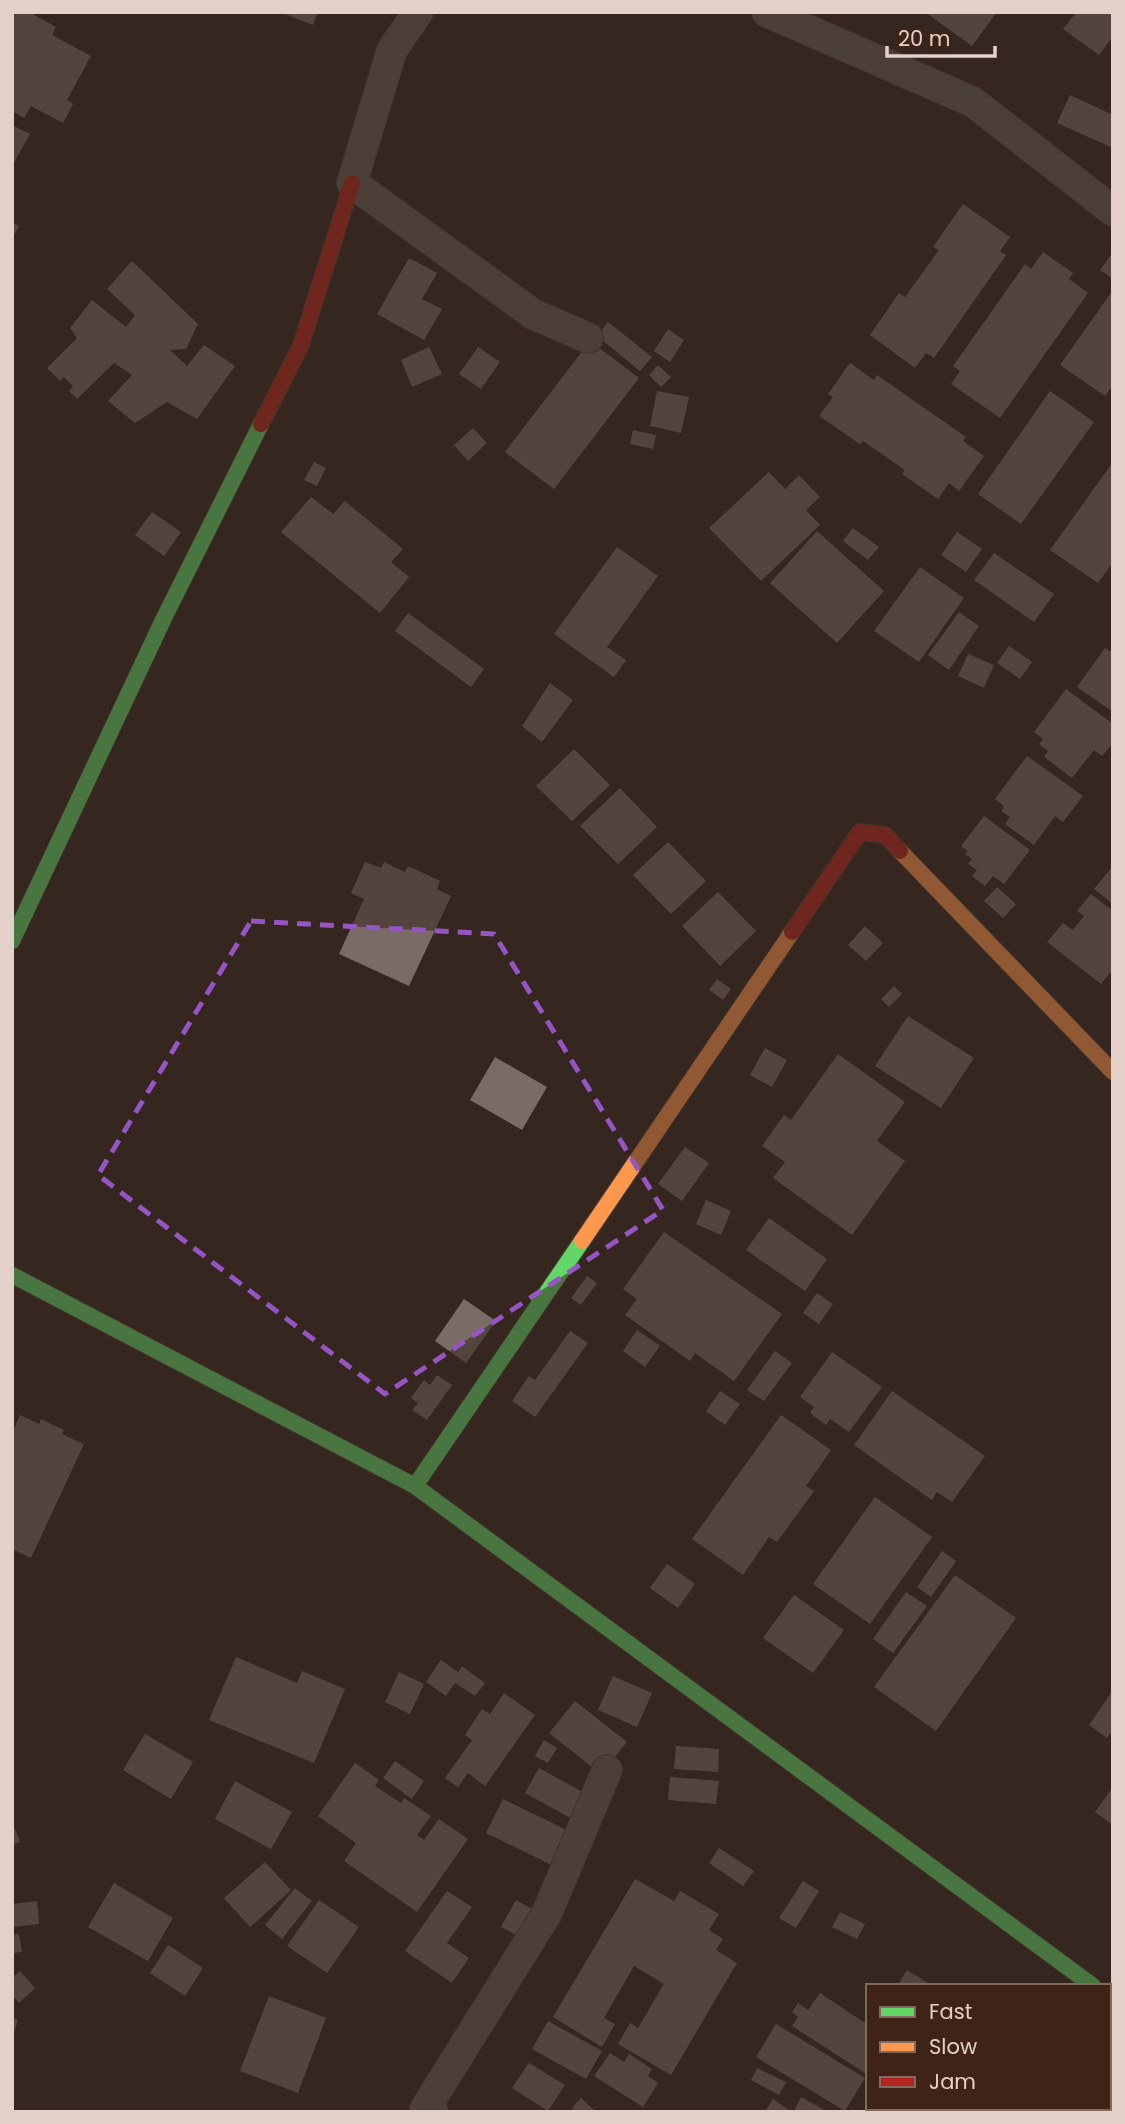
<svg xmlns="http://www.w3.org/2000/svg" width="1125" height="2124" font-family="Poppins,sans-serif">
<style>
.building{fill:#796b65}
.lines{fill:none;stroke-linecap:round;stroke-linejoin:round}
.street-casing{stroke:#50423d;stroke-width:32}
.fast-casing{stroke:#50423d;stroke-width:18}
.slow-casing{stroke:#50423d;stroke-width:18}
.jam-casing{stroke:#50423d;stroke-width:18}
.street{stroke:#695d56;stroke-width:30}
.fast{stroke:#63d668;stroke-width:16}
.slow{stroke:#ff974d;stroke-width:16}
.jam{stroke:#b3261e;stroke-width:16}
.marked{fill:none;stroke:#9555c2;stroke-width:5;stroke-dasharray:14 9;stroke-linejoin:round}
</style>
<rect width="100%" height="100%" fill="#35261f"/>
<path class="building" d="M12 12H29L56 27 52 35 91 56 67 100 73 104 63 123 31 106 24 118 12 111Z
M280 12H318L313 25Z
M925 12H997L972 46Z
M1072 12H1113V36L1099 55 1063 29 1075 14Z
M1070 95 1113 115V148L1057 123Z
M12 125 30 134 12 166Z
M963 204 1010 237 1000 251 1006 255 934 358 926 353 915 368 870 335 899 293 905 297 939 250 933 247Z
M12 223 19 226 12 239Z
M1043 252 1073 273 1069 279 1088 293 1000 418 951 384 960 371 953 366 1025 264 1031 269Z
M1113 252V279L1100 270Z
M409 258 437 273 422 299 442 309 424 340 377 314Z
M132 261 198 324 186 349 170 350 187 366 204 345 235 366 197 419 167 402 135 423 108 401 132 375 114 363 77 399 69 391 73 386 64 377 60 381 47 368 77 338 70 328 92 300 126 327 135 315 107 289Z
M1113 290V385L1105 396 1060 365Z
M608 322 652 357 640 371 597 336Z
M668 329 684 340 670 362 654 351Z
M590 341 639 378 554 489 505 452Z
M429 347 442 374 412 387 401 360Z
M478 347 500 362 481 389 459 374Z
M850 363 874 380 877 375 966 437 963 441 984 456 959 491 949 483 938 499 902 474 905 470 863 441 860 444 819 416 833 397 828 394Z
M658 365 671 377 661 387 649 375Z
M657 391 689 397 681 433 650 426Z
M1050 391 1094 422 1021 524 978 494Z
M473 428 487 443 468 461 454 445Z
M633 430 656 435 653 449 630 444Z
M314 462 326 468 317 486 304 480Z
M1113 462V562L1098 583 1050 550Z
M769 472 785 489 799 475 820 497 806 510 820 525 761 581 709 528Z
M311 497 333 514 345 501 403 549 391 562 409 577 380 613 281 532Z
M152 512 181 532 164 556 135 535Z
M853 528 879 547 868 560 843 541Z
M817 531 884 591 837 643 770 583Z
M957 532 982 549 966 572 941 555Z
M617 547 658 576 607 647 626 660 614 677 554 634Z
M994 553 1054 594 1034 622 974 580Z
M920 567 964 598 919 662 874 631Z
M959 612 979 626 949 670 928 655Z
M408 613 484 669 471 687 395 631Z
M1009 646 1032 662 1020 679 997 663Z
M1105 648 1113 653V712L1077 687Z
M968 654 994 665 984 688 958 676Z
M550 683 573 700 542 742 522 726Z
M1066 689 1113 724V743L1102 756 1094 750 1072 778 1044 757 1048 751 1039 744 1043 739 1034 732Z
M574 749 610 785 572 821 536 786Z
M1027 756 1083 796 1063 822 1055 816 1034 845 1005 824 1010 817 1001 811 1004 806 995 799Z
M620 788 657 827 618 864 580 826Z
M984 816 1030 850 1004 884 993 876 985 886 972 876 977 870 968 864 972 859 965 854 968 851 961 846Z
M668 842 706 881 671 914 633 875Z
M365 862 381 868 384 862 405 872 408 866 440 881 437 889 451 896 409 986 339 954 364 899 351 893Z
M1113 866V904L1094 889Z
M997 887 1016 904 1003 918 984 901Z
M718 892 756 931 720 966 682 926Z
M1091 894 1113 911V969L1101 984 1047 942 1063 923 1073 930 1084 916 1077 911Z
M865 926 883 943 866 961 848 945Z
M717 979 731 989 723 1000 709 990Z
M894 986 902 994 889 1007 881 999Z
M908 1016 974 1058 941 1108 875 1066Z
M765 1048 787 1060 772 1087 750 1075Z
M838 1054 905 1102 877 1141 905 1161 852 1235 773 1178 785 1162 762 1146 784 1115 791 1120Z
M495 1057 547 1087 522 1130 470 1100Z
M685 1147 709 1163 682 1201 658 1184Z
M706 1200 731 1211 721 1235 696 1224Z
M769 1218 827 1259 805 1291 746 1250Z
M664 1232 782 1314 734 1381 695 1353 690 1361 625 1315 637 1299 623 1289Z
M587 1276 597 1283 581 1305 571 1298Z
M817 1293 833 1304 819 1324 803 1313Z
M464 1299 496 1321 466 1363 435 1341Z
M637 1330 660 1346 645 1367 623 1351Z
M570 1331 588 1343 535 1417 512 1401 529 1376 535 1380Z
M775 1351 792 1363 764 1401 747 1390Z
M832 1352 882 1387 849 1432 830 1419 826 1425 810 1413 814 1407 800 1397Z
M437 1375 452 1385 427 1420 412 1410 418 1403 411 1398 424 1380 430 1385Z
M720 1391 740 1404 725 1425 706 1411Z
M892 1391 985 1456 952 1502 937 1492 932 1500 854 1445Z
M20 1415 39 1424 41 1419 64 1430 62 1434 84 1444 31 1558 12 1549V1433Z
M781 1415 831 1450 806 1486 814 1491 777 1542 769 1537 743 1575 692 1539Z
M875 1497 932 1537 870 1624 813 1584Z
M942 1551 956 1561 931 1597 917 1587Z
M667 1564 695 1584 678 1608 650 1588Z
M955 1575 1016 1618 936 1731 874 1687Z
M906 1592 927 1606 893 1653 873 1639Z
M794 1595 844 1630 813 1673 763 1638Z
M236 1657 297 1683 302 1671 345 1689 314 1763 209 1720Z
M441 1660 458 1672 462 1666 485 1683 475 1696 455 1683 446 1696 426 1682Z
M399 1672 424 1684 410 1714 385 1702Z
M613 1676 652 1693 637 1727 598 1710Z
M1113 1690V1730L1107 1738 1089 1725Z
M504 1693 535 1715 485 1786 468 1773 458 1787 445 1778 472 1740 465 1735 482 1709 490 1714Z
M575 1701 627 1742 601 1774 549 1733Z
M145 1734 193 1762 171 1799 123 1770Z
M544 1740 557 1748 548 1763 535 1756Z
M676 1746 719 1749 718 1772 674 1769Z
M395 1761 424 1781 412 1799 383 1778Z
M355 1763 379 1780 375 1786 401 1803 404 1798 431 1816 417 1835 424 1840 439 1819 468 1839 417 1912 344 1861 356 1843 318 1816Z
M539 1768 588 1795 574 1820 525 1793Z
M670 1777 719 1781 716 1804 668 1800Z
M235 1781 292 1812 271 1849 215 1819Z
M1113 1787V1825L1095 1812Z
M503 1799 575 1834 558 1868 486 1833Z
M12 1821 20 1842 12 1845Z
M719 1848 754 1871 743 1886 709 1863Z
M265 1862 291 1890 250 1927 224 1898Z
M635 1879 674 1901 680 1891 719 1914 709 1930 723 1939 716 1950 737 1963 671 2075 618 2044 630 2023 638 2028 664 1984 634 1966 604 2018 615 2024 602 2047 553 2017Z
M803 1881 819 1891 796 1928 779 1918Z
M114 1883 173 1918 148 1961 88 1927Z
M295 1888 312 1901 282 1939 265 1925Z
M447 1891 472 1907 447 1943 469 1958 452 1983 405 1951Z
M319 1900 359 1927 327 1973 287 1946Z
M516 1900 535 1911 520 1937 501 1927Z
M37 1901 39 1924 12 1927V1904Z
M840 1912 865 1924 857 1939 832 1927Z
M19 1934 22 1952 12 1953V1935Z
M168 1945 203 1968 185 1996 150 1973Z
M907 1970 933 1986H897Z
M20 1971 35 1988 19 2003 12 1995V1978Z
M820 1993 868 2025V2075L792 2026 798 2017 792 2012 798 2003 808 2010Z
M269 1996 326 2018 298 2093 240 2071Z
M12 2018 18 2020 13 2036H12Z
M548 2021 602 2051 586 2079 532 2049Z
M776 2024 865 2078 845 2111 756 2057Z
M610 2053 624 2062 629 2054 652 2069 648 2076 658 2083 643 2107 594 2076Z
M529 2063 565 2085 548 2111 512 2088Z
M757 2068 786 2082 779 2095 751 2080Z
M801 2097 828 2112H800L795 2109Z
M581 2098 596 2112H576L572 2108Z
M773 2099 792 2112H765Z
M921 2108H1009L1014 2112H919Z"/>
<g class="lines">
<g class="street-casing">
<path id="street" d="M418 12 392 50 352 183 533 314 588 338
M767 12 973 102 1113 211
M1109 1998 1113 2001
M433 2112 425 2109 547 1913 607 1770"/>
</g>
<g class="fast-casing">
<path id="fast" d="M12 941 164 618 261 424
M12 1275 415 1486 582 1241
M415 1486 1093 1986"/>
</g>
<g class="slow-casing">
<path id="slow" d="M900 851 1113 1072
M582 1241 792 932"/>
</g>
<g class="jam-casing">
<path id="jam" d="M261 424 301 345 352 183
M792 932 860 832 885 835 900 851"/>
</g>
<use href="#street" class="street"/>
<use href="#fast" class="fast"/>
<use href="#slow" class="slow"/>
<use href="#jam" class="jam"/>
</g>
<path d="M0 0H1125V2124H0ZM251 921 494 934 663 1210 385 1394 98 1175Z" fill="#35261f" fill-opacity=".55" fill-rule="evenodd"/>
<path class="marked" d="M251 921 494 934 663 1210 385 1394 98 1175Z"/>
<rect width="1125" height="2124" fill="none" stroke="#e3d1c9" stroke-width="28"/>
<rect x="866" y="1984" width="245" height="126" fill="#3e2316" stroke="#80695e" stroke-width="2"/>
<rect x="880" y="2007" width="35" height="10" fill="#63d668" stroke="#80695e" stroke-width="2"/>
<text x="929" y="2019" font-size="21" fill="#e3d1c9">Fast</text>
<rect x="880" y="2042" width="35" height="10" fill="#ff974d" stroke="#80695e" stroke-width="2"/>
<text x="929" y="2054" font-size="21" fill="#e3d1c9">Slow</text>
<rect x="880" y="2077" width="35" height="10" fill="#b3261e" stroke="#80695e" stroke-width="2"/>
<text x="929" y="2089" font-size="21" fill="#e3d1c9">Jam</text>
<path d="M887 46v10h108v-10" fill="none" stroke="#e3d1c9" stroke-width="3.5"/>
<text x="898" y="46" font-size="21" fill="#e3d1c9" stroke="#3e2316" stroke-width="5" paint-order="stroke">20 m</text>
</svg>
